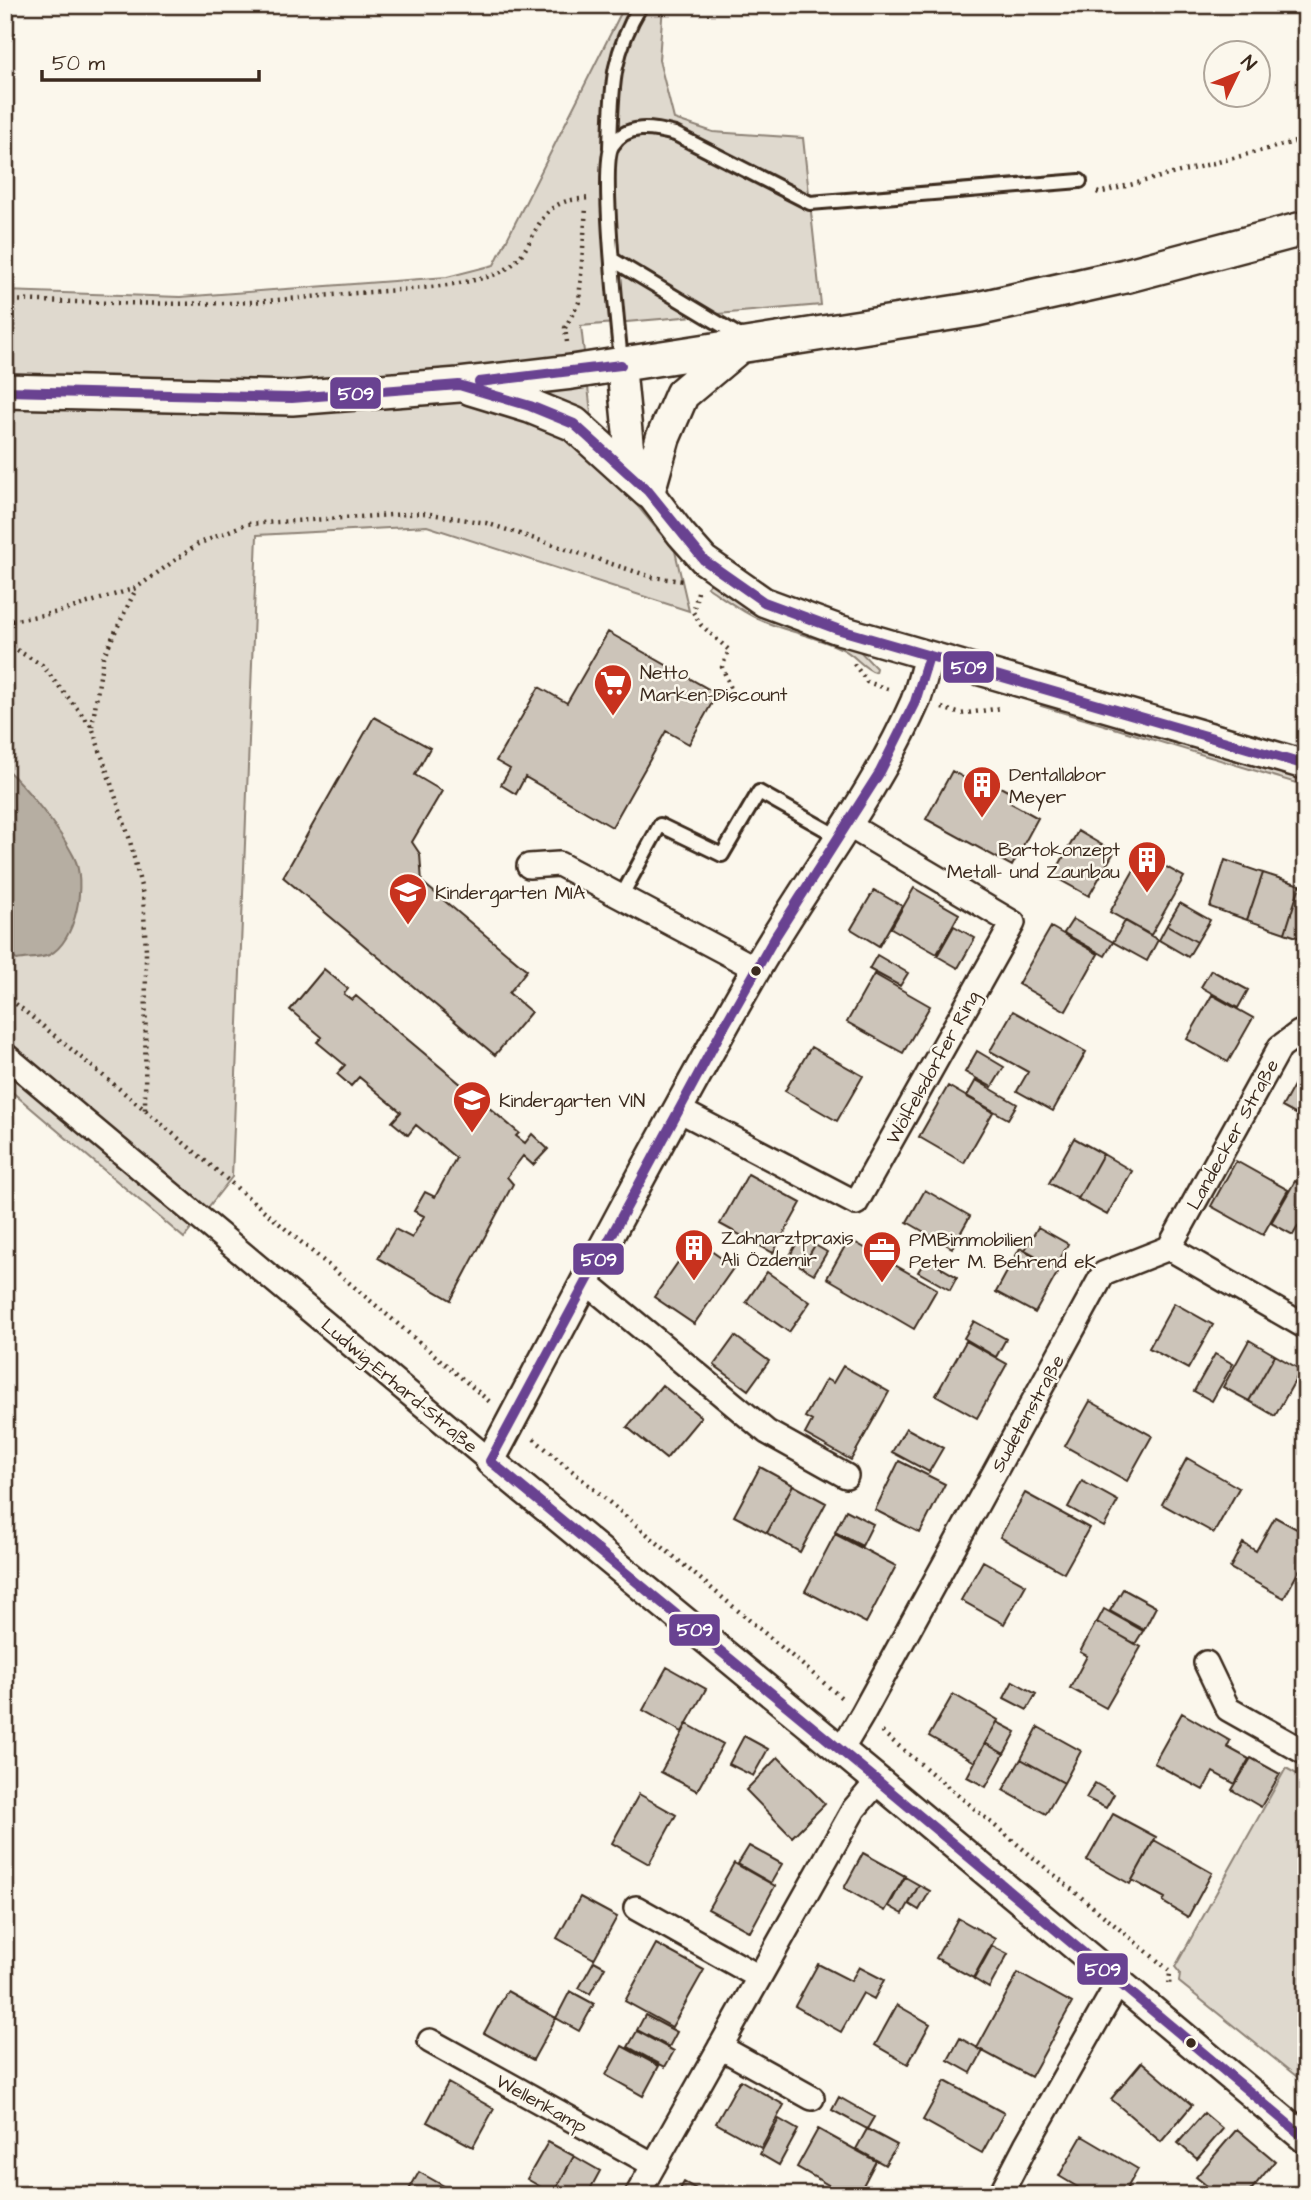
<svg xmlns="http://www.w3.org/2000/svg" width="1311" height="2200" font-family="'Architects Daughter',sans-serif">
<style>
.green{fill:#dfd9ce;stroke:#8d8276;stroke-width:2}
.water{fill:#b6aea2;stroke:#85796d;stroke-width:2}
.building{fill:#ccc4b9;stroke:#3b2a1e;stroke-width:2}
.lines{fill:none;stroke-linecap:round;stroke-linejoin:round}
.service-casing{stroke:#3b2a1e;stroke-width:18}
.minor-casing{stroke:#3b2a1e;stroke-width:28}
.tertiary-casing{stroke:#3b2a1e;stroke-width:33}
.secondary-casing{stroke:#3b2a1e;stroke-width:38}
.path{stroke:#3b2a1e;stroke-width:4.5;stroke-dasharray:2 5;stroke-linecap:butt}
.service{stroke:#fbf7ec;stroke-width:12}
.minor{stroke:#fbf7ec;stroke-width:23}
.tertiary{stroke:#fbf7ec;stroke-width:28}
.secondary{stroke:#fbf7ec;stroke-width:33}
.bus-1-casing{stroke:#fbf7ec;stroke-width:16}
.bus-1{stroke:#694291;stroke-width:10}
.bus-dot{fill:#3b2a1e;stroke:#fbf7ec;stroke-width:2.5}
.labels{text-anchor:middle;stroke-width:5;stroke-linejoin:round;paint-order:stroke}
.poi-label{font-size:19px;fill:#3b2a1e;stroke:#fbf7ec;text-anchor:start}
.street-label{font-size:19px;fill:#3b2a1e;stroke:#fbf7ec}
.line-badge{stroke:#fbf7ec;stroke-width:2.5}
.badge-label{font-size:19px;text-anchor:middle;font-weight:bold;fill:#fff}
</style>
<rect width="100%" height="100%" fill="#fbf7ec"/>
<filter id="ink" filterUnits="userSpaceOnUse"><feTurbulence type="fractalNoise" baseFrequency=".0143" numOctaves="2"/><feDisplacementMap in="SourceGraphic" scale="14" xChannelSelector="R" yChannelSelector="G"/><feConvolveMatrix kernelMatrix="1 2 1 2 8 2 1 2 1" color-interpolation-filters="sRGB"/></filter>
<g filter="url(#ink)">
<path class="green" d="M625 5H663L659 60 674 119 713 132 803 138 821 305 581 326 596 456 675 551 689 611 427 526 257 535 232 1177 184 1238 5 1086V291L180 297 447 277 494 265Z
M711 583 856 647 876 668 875 672C863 669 854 653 840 648 818 638 795 633 773 625 749 617 728 601 707 587Z
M1046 699 1306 776V786L1041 706Z
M1286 1768 1306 1779V2084L1179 1982 1180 1973 1175 1967Z"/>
<path class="water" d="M5 768C27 788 61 831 74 857 87 882 76 942 49 955 40 959 27 958 17 960L5 952Z"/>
<path class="building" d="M608 632 717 694 689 744 666 731 612 827 525 777 516 794 501 785 510 769 496 761 539 687 567 703Z
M374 717 430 748 415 775 442 791 412 842 420 854 422 882 527 970 509 993 531 1012 495 1055 283 877Z
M952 771 979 786 984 778 1013 794 1009 802 1038 818 1012 866 926 819Z
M1078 831 1114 852 1089 896 1053 876Z
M1143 854 1184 877 1151 935 1110 912Z
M1225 860 1263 873 1247 920 1210 907Z
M1263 873 1300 885 1285 933 1247 920Z
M1300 885 1306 887V940L1285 933Z
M914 888 959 914 937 954 891 928Z
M874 890 902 906 879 946 851 929Z
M1180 903 1210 920 1197 942 1167 925Z
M1073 919 1113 942 1105 956 1064 933Z
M1125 921 1158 940 1147 961 1113 942Z
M1167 925 1197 942 1188 957 1159 940Z
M954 926 975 938 958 968 937 956Z
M1051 927 1098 954 1066 1011 1018 984Z
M877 955 908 973 900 986 869 969Z
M324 969 348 989 344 994 352 1000 356 996 519 1133 516 1136 525 1143 532 1134 548 1149 533 1165 523 1156 507 1177 513 1184 451 1300 378 1258 395 1229 412 1238 424 1216 414 1211 425 1192 435 1197 456 1158 416 1125 408 1135 392 1122 401 1112 359 1077 351 1086 337 1074 345 1065 317 1042 322 1037 290 1010Z
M1211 970 1248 990 1238 1008 1201 987Z
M874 974 930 1006 903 1053 847 1022Z
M1212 995 1253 1018 1228 1062 1187 1039Z
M1013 1011 1086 1052 1053 1111 1017 1091 1028 1072 990 1051Z
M811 1047 863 1076 837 1121 785 1091Z
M977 1051 1004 1067 992 1087 965 1072Z
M1303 1069 1306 1070V1120L1282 1107Z
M976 1080 1017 1104 1008 1119 967 1096Z
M948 1086 993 1112 964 1163 919 1137Z
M1074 1138 1103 1154 1078 1199 1049 1183Z
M1103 1154 1132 1171 1107 1215 1078 1199Z
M1236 1161 1288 1190 1263 1235 1211 1206Z
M748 1174 801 1203 773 1253 720 1224Z
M1295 1181 1306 1187V1213L1293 1235 1271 1223Z
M925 1190 970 1216 952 1248 907 1222Z
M1038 1227 1068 1244 1056 1267 1025 1250Z
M800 1237 815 1245 802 1267 788 1259Z
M694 1239 734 1267 694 1324 654 1297Z
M849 1239 937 1289 914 1329 827 1278Z
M815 1245 827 1252 814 1274 802 1267Z
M1020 1248 1059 1270 1035 1313 996 1292Z
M926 1259 957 1277 950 1290 918 1272Z
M767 1272 810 1302 789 1332 746 1302Z
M1174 1303 1213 1325 1188 1369 1149 1348Z
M974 1321 1006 1339 996 1357 964 1338Z
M735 1336 769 1361 748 1390 714 1365Z
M1249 1340 1275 1355 1249 1401 1223 1387Z
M966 1341 1007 1364 977 1418 936 1395Z
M1215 1354 1233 1364 1212 1401 1194 1391Z
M1275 1355 1301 1370 1275 1416 1249 1401Z
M843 1366 889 1392 851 1460 805 1434 812 1421 805 1417 826 1379 833 1383Z
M662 1385 701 1417 666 1459 627 1427Z
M1090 1401 1152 1436 1127 1481 1065 1446Z
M906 1428 943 1448 929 1472 892 1452Z
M1187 1458 1239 1488 1214 1533 1162 1504Z
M899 1461 945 1484 920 1533 875 1510Z
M760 1467 793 1485 767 1533 734 1516Z
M1082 1481 1118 1501 1104 1527 1068 1507Z
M793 1485 826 1503 800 1552 767 1533Z
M1025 1493 1089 1528 1064 1573 1000 1537Z
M846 1510 873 1524 862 1546 835 1532Z
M1275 1517 1306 1534V1558L1284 1598 1230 1568 1243 1543 1256 1551Z
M835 1534 896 1566 866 1623 805 1591Z
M983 1561 1026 1585 1004 1624 961 1600Z
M1123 1589 1156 1607 1144 1630 1110 1611Z
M1104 1609 1143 1631 1135 1644 1097 1622Z
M1096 1622 1141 1647 1106 1708 1070 1688 1087 1656 1080 1652Z
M667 1667 706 1689 682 1732 643 1710Z
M1013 1681 1036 1694 1027 1710 1004 1698Z
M953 1694 998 1720 975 1762 929 1736Z
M1182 1713 1230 1741 1227 1747 1249 1759 1235 1784 1213 1772 1203 1790 1154 1763Z
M997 1722 1016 1732 1004 1754 985 1743Z
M687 1724 723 1744 697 1791 661 1772Z
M1038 1727 1081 1751 1064 1783 1021 1759Z
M744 1736 768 1749 753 1776 729 1764Z
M985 1743 1004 1754 986 1787 967 1777Z
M778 1757 825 1804 792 1837 746 1790Z
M1251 1758 1280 1774 1261 1807 1232 1790Z
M1021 1759 1064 1783 1046 1814 1003 1790Z
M1095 1783 1114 1794 1106 1808 1086 1798Z
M639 1794 676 1815 649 1864 612 1843Z
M1113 1814 1156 1837 1130 1884 1087 1860Z
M1154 1840 1212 1873 1188 1917 1163 1902 1165 1898 1132 1880Z
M749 1846 782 1864 771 1883 738 1864Z
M863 1853 905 1876 885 1911 844 1888Z
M734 1863 775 1886 750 1932 708 1909Z
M905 1877 919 1885 903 1914 889 1906Z
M919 1885 930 1891 919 1910 909 1904Z
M580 1897 617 1917 594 1959 557 1938Z
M958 1918 995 1939 973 1978 936 1958Z
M656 1944 704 1970 672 2027 625 2001Z
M992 1946 1008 1954 989 1988 974 1979Z
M594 1961 605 1967 590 1994 579 1988Z
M818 1964 851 1981 859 1967 884 1980 874 1999 863 1993 841 2032 795 2006Z
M1018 1973 1072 2003 1031 2077 977 2048Z
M507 1991 556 2018 533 2060 484 2033Z
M570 1991 594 2004 579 2031 556 2018Z
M897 2005 930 2024 908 2064 875 2045Z
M645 2015 677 2032 669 2047 637 2030Z
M637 2031 674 2051 665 2067 628 2047Z
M960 2038 983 2051 971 2073 948 2060Z
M622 2046 659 2066 643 2096 606 2075Z
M1142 2062 1192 2105 1161 2142 1111 2099Z
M740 2080 784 2105 761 2148 716 2123Z
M945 2081 1004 2113 982 2153 923 2120Z
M448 2083 494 2109 473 2147 427 2122Z
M839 2097 874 2117 867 2129 832 2110Z
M1204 2113 1223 2129 1197 2159 1178 2143Z
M779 2119 798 2130 779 2165 760 2154Z
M818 2129 876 2161 858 2195H846L797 2167Z
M867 2129 897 2145 885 2165 856 2149Z
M1237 2129 1275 2161 1247 2195H1218L1196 2177Z
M1082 2136 1138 2169 1123 2195H1091L1059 2176Z
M548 2142 574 2156 553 2194 527 2179Z
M574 2156 600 2171 587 2195H555L553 2194Z
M419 2172 460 2195H406Z
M684 2182 707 2195H677Z"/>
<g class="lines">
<g class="service-casing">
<path id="service" d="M610 148C612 90 610 57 641 5
M613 260 745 339
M621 362C618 328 600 167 612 146 626 123 653 128 675 134L810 203 1080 181
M621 897 660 825 722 855 759 792 839 837"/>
</g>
<g class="minor-casing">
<path id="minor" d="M529 866 559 864 757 969
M5 1055 490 1461
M679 1110 856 1203 1013 923 848 825
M1169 1248 1280 1047 1299 1033 1306 1031
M585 1281 767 1432 846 1476
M1206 1663 1228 1709 1306 1753
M840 1752 862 1715 1103 1274 1169 1248 1306 1327
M636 1908 759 1977
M430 2041 654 2165
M720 2047 812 2098
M637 2195 854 1809 878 1781
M1000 2195 1026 2145 1118 1983"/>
</g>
<g class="tertiary-casing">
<path id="tertiary" d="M621 365 629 447 648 491 681 534 704 560 764 602 837 629 1306 765
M929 656C924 671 921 687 915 702 873 798 807 880 755 971 663 1132 577 1297 490 1461L878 1781 1306 2139"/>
</g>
<g class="secondary-casing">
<path id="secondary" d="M471 388 530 406 574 424 648 491 663 438 682 394 738 347
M5 391 292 398 459 385 572 372 977 309 1125 276 1306 228"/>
</g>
<path class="path" d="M1097 192 1099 193 1306 139
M5 300C80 302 154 305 228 303 267 302 306 297 345 294 392 290 442 289 487 277 538 264 527 215 564 202 572 199 582 199 590 198
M567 342 565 328 579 302 586 208
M698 592 693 612 701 625 729 650 722 667 733 693
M5 622 59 612 136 588 198 544 246 524 424 513 486 523 652 577 683 581
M5 643 42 665 92 727 129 837 143 895 146 950 145 1110
M854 664 867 682 891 690
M942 708 961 714 1002 708
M92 727 103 657 136 589
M5 995 145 1110 490 1402
M534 1439 843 1699
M882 1732 1170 1971 1169 1987"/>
<use href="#service" class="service"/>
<use href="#minor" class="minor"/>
<use href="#tertiary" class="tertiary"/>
<use href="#secondary" class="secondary"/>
<g class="bus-1-casing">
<path id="bus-1" d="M479 382 621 365
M5 391 292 398 459 385 530 406 574 424 648 491 704 560 764 602 837 629 1306 765
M490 1461 878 1781 1306 2139
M490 1461 721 1032 775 937 880 772 915 702 929 656"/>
</g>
<use href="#bus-1" class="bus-1"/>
</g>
</g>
<defs>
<g id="supermarket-pin" transform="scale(2.0125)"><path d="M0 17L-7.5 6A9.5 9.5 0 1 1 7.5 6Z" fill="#c8321e" stroke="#fbf7ec"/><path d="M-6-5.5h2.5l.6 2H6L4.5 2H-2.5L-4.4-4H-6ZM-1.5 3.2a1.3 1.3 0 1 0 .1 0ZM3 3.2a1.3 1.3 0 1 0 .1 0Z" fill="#fff"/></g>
<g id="building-pin" transform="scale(2.0125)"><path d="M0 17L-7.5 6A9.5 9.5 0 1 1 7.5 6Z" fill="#c8321e" stroke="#fbf7ec"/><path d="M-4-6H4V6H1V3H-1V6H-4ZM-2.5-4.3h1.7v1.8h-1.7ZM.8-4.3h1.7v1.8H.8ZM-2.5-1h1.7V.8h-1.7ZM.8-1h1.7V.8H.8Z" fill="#fff"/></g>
<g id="school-pin" transform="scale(2.0125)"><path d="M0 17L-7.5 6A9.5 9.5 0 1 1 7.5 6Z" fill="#c8321e" stroke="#fbf7ec"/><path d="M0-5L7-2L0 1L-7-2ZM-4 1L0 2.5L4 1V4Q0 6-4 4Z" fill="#fff"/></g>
<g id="office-pin" transform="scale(2.0125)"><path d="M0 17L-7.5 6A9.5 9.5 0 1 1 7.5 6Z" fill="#c8321e" stroke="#fbf7ec"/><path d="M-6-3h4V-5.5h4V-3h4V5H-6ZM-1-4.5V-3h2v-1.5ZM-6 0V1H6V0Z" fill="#fff"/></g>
</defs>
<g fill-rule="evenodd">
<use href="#supermarket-pin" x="613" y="683"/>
<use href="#building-pin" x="982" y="785"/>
<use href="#building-pin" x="1147" y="860"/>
<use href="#school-pin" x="408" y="892"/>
<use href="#school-pin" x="472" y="1100"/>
<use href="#building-pin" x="694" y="1248"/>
<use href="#office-pin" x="882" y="1250"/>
</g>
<g class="bus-dot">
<circle cx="756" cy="971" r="6"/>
<circle cx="1191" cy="2043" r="6"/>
</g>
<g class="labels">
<g class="poi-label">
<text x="640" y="679">Netto<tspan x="640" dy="22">Marken-Discount</tspan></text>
<text x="1009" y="781">Dentallabor<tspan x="1009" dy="22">Meyer</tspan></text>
<text x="1120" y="856" text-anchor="end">Bartokonzept<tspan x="1120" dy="22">Metall- und Zaunbau</tspan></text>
<text x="435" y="899">Kindergarten MIA</text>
<text x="499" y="1107">Kindergarten VIN</text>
<text x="721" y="1244">Zahnarztpraxis<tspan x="721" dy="22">Ali Özdemir</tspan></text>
<text x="909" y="1246">PMBimmobilien<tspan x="909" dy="22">Peter M. Behrend eK</tspan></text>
</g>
<g class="street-label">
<text transform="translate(932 1067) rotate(-61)" y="7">Wölfelsdorfer Ring</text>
<text transform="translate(1232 1134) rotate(-61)" y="7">Landecker Straße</text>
<text transform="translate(400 1385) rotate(40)" y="7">Ludwig-Erhard-Straße</text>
<text transform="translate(1027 1413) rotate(-61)" y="7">Sudetenstraße</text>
<text transform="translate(542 2103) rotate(29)" y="7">Wellenkamp</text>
</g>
</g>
<g class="line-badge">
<rect x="329" y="376" width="53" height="34" rx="7" fill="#694291"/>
<rect x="942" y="650" width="53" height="34" rx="7" fill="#694291"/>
<rect x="572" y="1242" width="53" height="34" rx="7" fill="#694291"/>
<rect x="668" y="1613" width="53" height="34" rx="7" fill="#694291"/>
<rect x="1076" y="1952" width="53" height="34" rx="7" fill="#694291"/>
</g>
<g class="badge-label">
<text x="356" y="400">509</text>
<text x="969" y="674">509</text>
<text x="599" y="1266">509</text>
<text x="695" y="1636">509</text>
<text x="1103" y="1976">509</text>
</g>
<rect width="1311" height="2200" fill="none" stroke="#fbf7ec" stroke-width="28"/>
<rect x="14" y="14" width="1283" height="2172" fill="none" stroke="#3b2a1e" stroke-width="2.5" filter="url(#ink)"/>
<g transform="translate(1237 74) rotate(47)"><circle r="33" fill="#fbf7ec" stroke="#aea59a" stroke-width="2"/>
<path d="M0-5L12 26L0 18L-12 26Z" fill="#c8321e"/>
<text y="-10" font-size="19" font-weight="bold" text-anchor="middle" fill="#3b2a1e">N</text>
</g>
<path d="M42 70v10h217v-10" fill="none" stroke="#3b2a1e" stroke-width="3.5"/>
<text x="52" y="70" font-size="21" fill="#3b2a1e" stroke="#fbf7ec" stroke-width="5" paint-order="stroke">50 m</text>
</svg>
